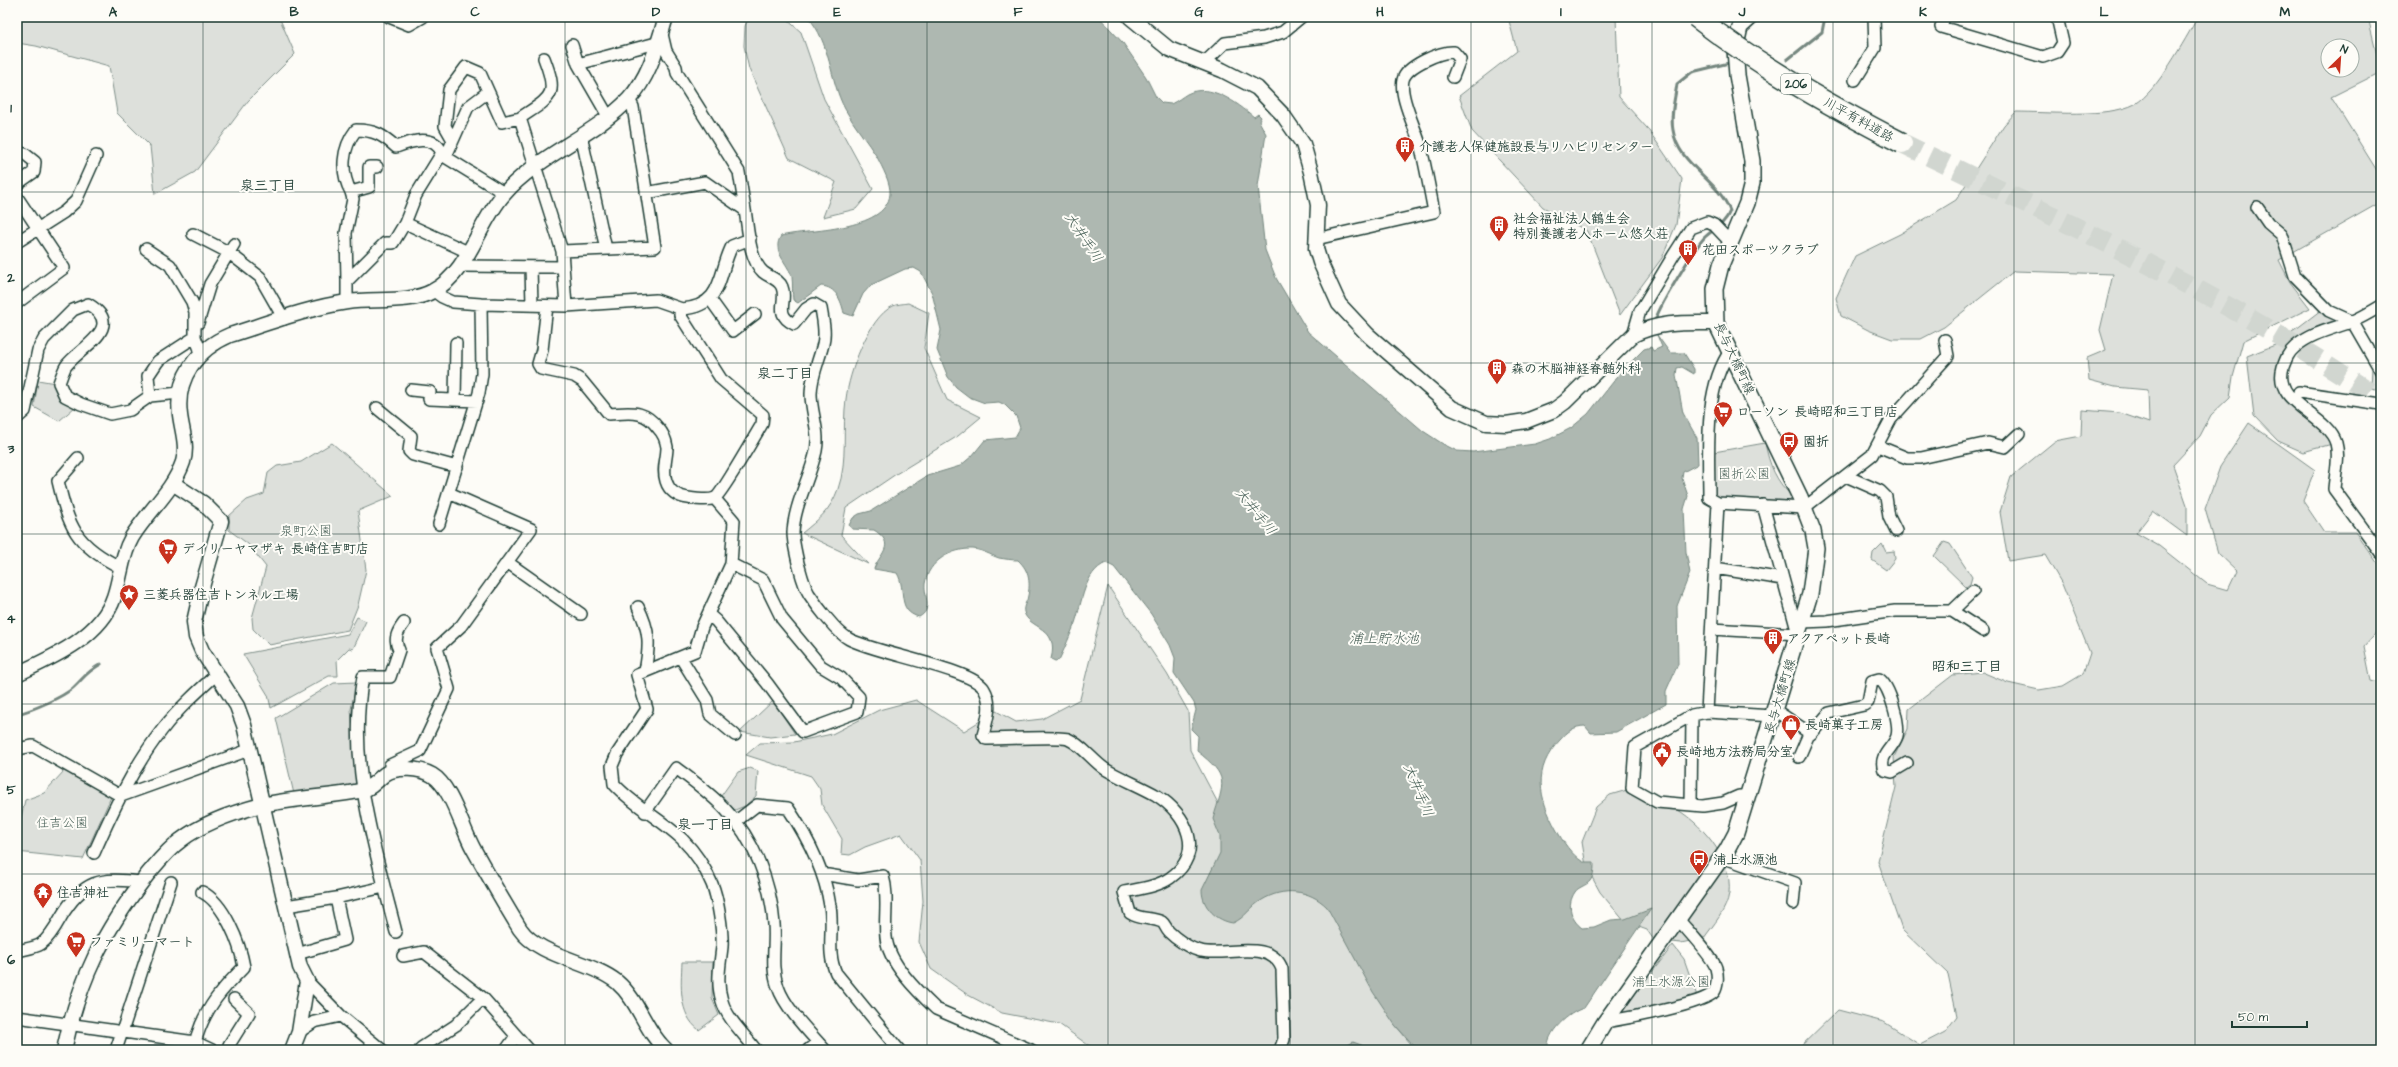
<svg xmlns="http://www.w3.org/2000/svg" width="2398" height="1067" font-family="'Architects Daughter','Klee One',sans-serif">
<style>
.green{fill:#dde0db;stroke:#7e8e88;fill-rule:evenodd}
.water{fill:#aeb8b1;stroke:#75877f}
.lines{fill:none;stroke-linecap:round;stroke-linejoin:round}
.stream{stroke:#75877f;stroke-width:3}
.motorway-tunnel{stroke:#d1d6d0;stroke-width:20;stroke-dasharray:20 10;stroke-linecap:butt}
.minor-casing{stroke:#1f3d34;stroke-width:14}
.tertiary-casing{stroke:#1f3d34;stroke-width:17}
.secondary-casing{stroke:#1f3d34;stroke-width:18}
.minor{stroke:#fdfcf7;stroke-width:11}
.tertiary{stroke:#fdfcf7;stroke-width:14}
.secondary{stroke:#fdfcf7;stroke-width:15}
.motorway-bridge-casing{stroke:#1f3d34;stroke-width:23;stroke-linecap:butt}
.motorway-bridge{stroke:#fdfcf7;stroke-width:20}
.grid{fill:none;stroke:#1f3d34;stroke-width:1;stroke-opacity:0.55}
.labels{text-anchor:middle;stroke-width:4;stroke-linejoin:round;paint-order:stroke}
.shield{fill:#fdfcf7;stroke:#62766e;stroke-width:1}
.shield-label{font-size:12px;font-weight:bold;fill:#1f3d34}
.street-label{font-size:13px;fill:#1f3d34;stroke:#fdfcf7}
.poi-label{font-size:13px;font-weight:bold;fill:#1f3d34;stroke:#fdfcf7;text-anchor:start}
.park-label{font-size:13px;fill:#455e55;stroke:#fdfcf7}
.neighbourhood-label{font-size:14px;font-weight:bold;fill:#1f3d34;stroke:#fdfcf7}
.water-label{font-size:14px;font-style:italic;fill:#435c53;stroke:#fdfcf7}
.neatline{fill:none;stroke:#1f3d34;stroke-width:1.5}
.grid-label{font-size:13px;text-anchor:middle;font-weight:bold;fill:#1f3d34}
</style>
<rect width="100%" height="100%" fill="#fdfcf7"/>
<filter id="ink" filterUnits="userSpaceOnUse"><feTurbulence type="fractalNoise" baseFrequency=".025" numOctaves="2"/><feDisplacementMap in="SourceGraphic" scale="8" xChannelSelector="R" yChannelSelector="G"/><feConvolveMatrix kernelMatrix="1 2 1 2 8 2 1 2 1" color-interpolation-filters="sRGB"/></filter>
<g filter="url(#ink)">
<path class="green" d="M17 17H279L295 54 248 101 195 172 155 194 150 146 117 113 109 66 36 46 17 43Z
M749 17H784L801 32 824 99 873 189 856 209 823 217 836 182 789 158 749 69 744 46 745 26Z
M1508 17H1616L1619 97 1647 128 1682 179 1676 225 1662 258 1620 315 1587 231 1543 207 1472 131 1459 96 1517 51Z
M2198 17H2368L2381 72 2331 97 2381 177V202L2279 260 2290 282 2310 308 2243 341 2233 377 2230 397 2211 415 2200 436 2173 465 2187 505V536L2153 511 2136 533 2159 546 2207 584 2228 590 2237 571 2218 553 2205 509 2220 467 2249 423 2315 470 2303 501 2324 532H2355L2381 568V627L2364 646 2371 681 2381 684V1050H1797L1838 1010 1884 1022 1920 1045 1945 1032 1957 1016 1948 974 1902 930 1878 861 1896 787 1894 757 1908 729 1909 709 1953 675 1982 672 2008 683 2039 690 2063 686 2083 674 2090 653 2062 584 2045 555 2008 561 2000 512 2011 477 2055 441 2081 436 2082 410 2120 413 2149 423 2148 390 2115 387 2089 380 2087 358 2106 350 2100 330 2113 274 2014 271 1944 327 1921 339H1892L1868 330 1841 316 1836 298 1855 256 1900 234 1956 200 2004 125 2016 112C2047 112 2109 118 2135 104 2157 92 2185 39 2198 17ZM2328 46H2352V70H2328Z
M908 303 929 313 924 348 947 400 981 417 958 436 896 474 846 508 841 535 868 564 802 533C819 519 830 511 838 489 848 461 842 428 846 399 849 373 868 318 893 306 897 304 903 304 908 303Z
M2321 310 2326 316 2340 321 2298 338 2282 354 2280 389 2295 408 2329 438 2332 444 2303 452 2278 441 2254 416 2247 356 2275 345Z
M2372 367 2381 381V390L2371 388Z
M38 380 55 383 64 401 75 407 59 421 34 407Z
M332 443 393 496 358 511 366 570 358 605 348 630 269 645 253 629 252 618 266 567 248 544 229 530V516L247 500 264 494 268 473 277 466 301 462Z
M1765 443C1769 464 1776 482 1793 497L1789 501 1720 499 1713 494 1714 452Z
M1944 542 1950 544 1972 577 1970 584 1966 587 1934 556Z
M1882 544 1886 552 1894 551 1895 559 1886 570 1872 560 1873 553Z
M1108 586 1167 674 1188 711 1190 750 1228 822 1262 876 1327 898 1396 1026 1416 1050H1101L1088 1045 1059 1024 1002 1013 968 995 931 969 919 942 923 901 920 860 901 834 865 847 850 855 841 854 842 839 822 805 820 789 811 776 746 755 760 743 794 742 832 734 879 710 916 700 964 731 996 711 1016 722 1042 719 1080 699Z
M357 617 366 621 353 649 349 648 337 660 338 676H329L271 708 268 695 243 654 348 634Z
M357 682 351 709 358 786 294 794 276 718 334 683Z
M773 701 795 734 770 737 740 732Z
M750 768 758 771 756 796 745 806 735 810 721 796 738 772Z
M64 771 111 797 83 859 17 852V836L25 800 44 793Z
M1627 790C1642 795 1657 799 1671 806 1700 821 1733 858 1729 893 1727 910 1713 925 1704 938L1681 943 1654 940 1647 930 1625 922 1600 892 1586 866 1582 842 1596 807 1610 795Z
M1673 945 1684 959 1697 996 1624 1015 1622 1011Z
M682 962H713L712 998 719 1015 699 1030C678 1014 681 985 682 962Z"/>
<path class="water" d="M808 17H1099L1123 43 1146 77 1156 97 1162 103 1171 104C1177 101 1182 97 1187 94 1210 82 1237 103 1254 117L1258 114 1261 117 1259 121 1266 134 1258 186 1265 250 1276 278 1308 332 1423 431 1443 444 1457 451 1473 452 1535 444 1550 439 1571 428 1588 414 1621 372 1644 349 1651 347 1653 351 1662 347 1657 335 1670 353H1684L1694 369V374L1682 367 1677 368 1676 375 1683 413 1697 438 1698 464 1683 472 1682 478 1688 496 1684 509 1686 552 1690 573 1677 606 1678 664 1666 691V704L1616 732 1591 733 1585 726C1574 726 1567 732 1560 740 1532 769 1539 798 1556 829 1563 842 1571 854 1583 862H1594C1594 868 1594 876 1590 881 1586 886 1578 887 1575 892 1566 905 1571 920 1582 928L1594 927 1611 920 1625 919 1651 909 1584 1008C1569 1012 1545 1033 1548 1050H1418L1395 1025 1373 992 1327 907C1309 889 1283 887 1262 900 1251 906 1245 918 1233 923 1217 921 1202 907 1202 890L1220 853V836L1213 819C1224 782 1230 777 1197 751L1198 736 1191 729 1196 710 1194 703 1174 673 1175 658 1170 645 1151 614 1114 567 1106 563C1084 572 1082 603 1075 623 1070 635 1065 648 1059 660L1055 661 1051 659C1060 626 1028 629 1024 612 1023 608 1025 604 1027 600 1031 584 1030 571 1018 560 1012 560 1005 559 999 558 990 555 983 550 973 549 952 548 928 561 925 584 924 596 933 610 919 617 896 611 907 590 897 573L874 569C878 555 898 545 874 530L852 529 849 525 853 518 859 514 871 511 927 476 960 466 972 456 985 440 1015 437 1020 428 1016 416 1005 405 999 402 985 403 969 397 956 387 948 377 937 350 941 330 932 293 921 272 914 268 905 269 871 285 863 294 853 316 844 313C841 300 836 287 821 286L798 303 793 300C792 293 793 285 792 277 788 263 771 251 781 236 807 229 886 232 890 194 891 183 882 167 877 157 867 141 854 126 845 109 829 79 831 43 808 17Z
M1353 1042 1375 1050H1340Z"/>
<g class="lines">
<path class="stream" d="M1787 60 1822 32 1825 17
M1655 322C1656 311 1696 246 1705 237 1715 228 1725 224 1730 211 1718 179 1678 165 1673 130 1670 115 1675 99 1677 84L1692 72 1729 63
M17 714C31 711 63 697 73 688 85 677 85 673 101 664"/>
<path class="motorway-tunnel" d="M1902 143C2065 222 2231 298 2381 400"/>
<g class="minor-casing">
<path id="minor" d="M389 17 409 25 423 17
M1944 17 1941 27 2043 57 2057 52 2063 43 2057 17
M572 45 578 64 608 116
M1204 63 1225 43 1264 38 1283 32 1301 17
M578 64 660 42
M1855 80 1875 48 1874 17
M520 118C551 97 559 97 544 58
M581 135 606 249
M453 140 445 126 449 90 466 67 480 73 502 122 520 118 562 251 566 306
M17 152 25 154 35 162 34 172 17 184
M351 192C340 172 342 148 356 130 374 130 383 135 396 147 410 142 434 133 442 153L447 154 468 107 488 92
M646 193 705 182 745 210 739 172 677 73 676 67 666 51 662 34
M17 197 64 268 17 303
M2257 207 2268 223 2282 235 2295 276 2329 311 2351 321
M745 210C748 228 749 259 763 272 769 277 779 279 782 287 788 301 773 314 794 324L806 309 814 304 821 308C823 321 826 332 823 344 819 361 811 376 811 394 811 413 820 431 816 451 810 478 794 505 793 533 793 542 796 553 798 563 801 573 803 584 809 594 817 606 836 632 849 639 874 653 973 669 984 689 993 704 987 720 983 735L986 739C999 739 1061 736 1068 739 1082 745 1092 760 1105 769 1122 779 1140 786 1156 795 1187 814 1206 853 1170 878 1157 887 1138 889 1124 892L1130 913C1140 920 1151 917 1162 922 1165 924 1166 929 1169 932 1176 939 1190 949 1201 951 1225 957 1271 938 1282 969L1284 1039 1280 1050
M405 223 468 252
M193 234 228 252 260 277 284 319
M1316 239 1434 212C1430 191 1426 169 1421 148 1417 131 1399 97 1403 80 1406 66 1441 51 1454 52L1460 59 1453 77
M17 242 64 212 76 201 96 156
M146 249 170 265 192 302 195 312V337
M562 251 655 247 633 107 629 99
M460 266 563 267
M531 267 532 305
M347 281 346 233 353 199 351 192 369 187V167H377
M434 291 442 297 453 302 481 304 566 306 656 300 682 309 680 315 721 379 763 415 762 424C756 434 721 495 715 498 709 501 695 499 688 498 678 497 669 491 666 481 662 469 667 459 667 447 666 441 663 433 658 428 644 409 631 413 609 414L582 381 574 376 541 369 538 364 542 350 547 306
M710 299 733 331 755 314
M347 302V281L385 243H393L405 223 416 195 442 153 447 158 504 193
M2381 306C2371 312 2361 318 2351 322 2332 329 2311 333 2295 347 2288 353 2286 359 2283 367 2272 404 2327 414 2336 443 2340 457 2335 475 2334 489L2381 553
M682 309C724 306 718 273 732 246L750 239
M2352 321 2381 371
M198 323 210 284 234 244
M1633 335 1640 311 1673 256 1691 228 1707 222 1714 225 1731 243
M411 390 430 392 429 399 477 401
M2299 392 2381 404
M150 396 148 376 158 361 195 337 201 352
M455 400 456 343
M377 408 411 436 409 451 413 455 457 467
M17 418 25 411 38 350 44 339 73 310 88 304C127 327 80 347 66 366 63 371 61 378 59 383L65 396 81 404 110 414 130 410 150 396 180 393
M1878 446 1907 458H1921L1988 443 2005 447 2019 434
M78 458 58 481C69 527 75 545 120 567
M1846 476 1880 491 1886 497 1889 517 1896 531
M715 499 734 521 731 564 702 627 695 651 637 675 647 709 617 754 612 766 614 784C634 806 661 819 682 839 695 852 705 867 712 884 718 898 723 932 722 947 720 966 716 982 722 1001 727 1019 745 1035 756 1050
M1718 503 1709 498C1709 453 1703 388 1731 350
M439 524 479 393 482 374 481 304
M507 562 581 614
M1715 568 1783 579
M638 607C650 631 650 645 645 671
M1952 611 1973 591
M708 614 716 621 767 683 803 732 857 712 859 697 841 678 821 666 782 619 763 580 731 564
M1802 622 1827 621 1895 611H1952L1983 631
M1712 629 1798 634 1763 505
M681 658 707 700 710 714 735 735
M1775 710 1811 734 1829 713 1864 705 1868 702 1872 681 1879 679C1890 686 1900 724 1897 736 1893 749 1878 755 1884 770L1892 772 1907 763
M1707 712 1718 503 1804 508 1872 455 1891 419 1948 356 1945 340
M17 749 33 746 121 796 249 750
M1799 757 1809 734
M390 765 420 751 449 689 437 648 461 626 531 529 449 493
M1748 796H1739L1723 803 1703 806 1657 802 1632 788 1635 747 1692 715 1707 712 1773 716
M1691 805 1692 715
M645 812 676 768C693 781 710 793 725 809 754 839 771 883 774 924 776 945 770 966 778 987 785 1008 810 1033 825 1050
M735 822 757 805 788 808C808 838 825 871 830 906 834 929 826 952 836 973L899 1050
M94 853C113 810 133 767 162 730 178 709 198 691 218 673
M1722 857 1795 883 1793 904
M822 874 858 880 883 876C889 896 884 916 886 937 888 963 918 992 936 1009L1031 1050
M286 906 336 898 384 887
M396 932C375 850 347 762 363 677H390L399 650C393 639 398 631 404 623
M17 951C24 949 35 948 41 944 50 937 56 926 61 917 83 880 100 877 141 882
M297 954 345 940 336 898
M403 956 424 952 483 998 529 1050
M307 981 341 1016 382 1050
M17 1017 195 1042 212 1050
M1605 1022C1623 1019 1705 1004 1714 992 1718 986 1718 975 1716 968 1713 957 1686 929 1678 919
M299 1032 314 1022 341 1016
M197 1036C206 1007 223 988 244 967 240 943 224 903 202 892
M229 1045 249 1013 234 999
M421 1048 456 1025 483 998
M116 1050 171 882
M506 1050 516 1036
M808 1050 818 1042"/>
</g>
<g class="tertiary-casing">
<path id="tertiary" d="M1130 17 1169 49 1222 70 1257 88 1283 115 1303 144 1311 172 1318 205 1316 249 1320 262 1339 304 1368 335 1452 408 1486 423 1506 424 1526 421 1554 410 1565 402 1633 335C1660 321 1687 323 1716 323
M174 484 203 503 221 521 202 587 194 622 196 637 202 651 237 706 244 725 300 967 307 981 299 1032 292 1050
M17 674C51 658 101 637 114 597 121 577 121 556 132 537 148 511 173 491 183 462 188 446 182 431 180 415 175 378 197 349 230 335 268 323 308 308 347 302 374 298 410 304 433 291 469 272 478 223 504 194 538 155 594 136 629 99 650 76 657 46 666 17
M64 1050C79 980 103 932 147 875 158 862 167 850 181 840 203 823 235 812 262 805 294 798 328 797 359 791 370 790 377 780 385 774 397 766 420 768 432 775 451 786 462 828 473 848 488 875 504 903 520 929 539 957 591 961 617 982 639 1001 645 1031 666 1050"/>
</g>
<g class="secondary-casing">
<path id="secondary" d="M1588 1050 1605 1022 1727 850 1736 833 1810 594 1816 548 1813 531 1800 497 1716 323 1715 289 1721 265 1747 203 1752 183V161L1737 75 1735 50 1740 27 1751 17"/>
</g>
<use href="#minor" class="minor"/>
<use href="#tertiary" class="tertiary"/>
<use href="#secondary" class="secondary"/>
<g class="motorway-bridge-casing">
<path id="motorway-bridge" d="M1696 17C1759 66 1831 106 1902 143"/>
</g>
<use href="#motorway-bridge" class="motorway-bridge"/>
</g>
</g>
<path class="grid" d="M203 17V1050M384 17V1050M565 17V1050M746 17V1050M927 17V1050M1108 17V1050M1290 17V1050M1471 17V1050M1652 17V1050M1833 17V1050M2014 17V1050M2195 17V1050M17 192H2381M17 363H2381M17 534H2381M17 704H2381M17 874H2381"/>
<defs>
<g id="building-pin" transform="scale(1)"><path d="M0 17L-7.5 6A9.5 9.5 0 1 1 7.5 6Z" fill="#c8321e" stroke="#fdfcf7"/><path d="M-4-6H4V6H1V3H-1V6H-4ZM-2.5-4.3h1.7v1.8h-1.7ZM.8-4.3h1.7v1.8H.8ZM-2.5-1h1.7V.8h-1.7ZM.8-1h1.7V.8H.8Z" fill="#fff"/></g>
<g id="supermarket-pin" transform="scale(1)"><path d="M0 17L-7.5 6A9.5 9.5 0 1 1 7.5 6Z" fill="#c8321e" stroke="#fdfcf7"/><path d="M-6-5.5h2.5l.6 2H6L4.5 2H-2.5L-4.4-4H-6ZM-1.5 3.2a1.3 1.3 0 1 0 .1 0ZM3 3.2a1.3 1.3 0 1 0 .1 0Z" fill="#fff"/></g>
<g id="bus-pin" transform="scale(1)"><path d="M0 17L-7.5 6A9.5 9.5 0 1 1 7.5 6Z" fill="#c8321e" stroke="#fdfcf7"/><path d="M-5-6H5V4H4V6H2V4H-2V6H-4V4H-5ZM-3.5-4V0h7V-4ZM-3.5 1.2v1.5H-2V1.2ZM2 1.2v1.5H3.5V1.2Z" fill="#fff"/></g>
<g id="sight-pin" transform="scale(1)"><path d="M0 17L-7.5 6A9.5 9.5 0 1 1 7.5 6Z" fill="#c8321e" stroke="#fdfcf7"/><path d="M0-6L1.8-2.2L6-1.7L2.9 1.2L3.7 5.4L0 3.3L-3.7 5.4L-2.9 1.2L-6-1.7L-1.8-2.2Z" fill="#fff"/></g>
<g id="shop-pin" transform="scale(1)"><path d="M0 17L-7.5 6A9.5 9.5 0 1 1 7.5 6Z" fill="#c8321e" stroke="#fdfcf7"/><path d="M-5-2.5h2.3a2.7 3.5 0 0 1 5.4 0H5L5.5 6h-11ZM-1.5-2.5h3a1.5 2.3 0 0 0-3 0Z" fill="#fff"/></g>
<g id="civic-pin" transform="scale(1)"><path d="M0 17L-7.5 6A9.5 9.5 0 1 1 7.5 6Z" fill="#c8321e" stroke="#fdfcf7"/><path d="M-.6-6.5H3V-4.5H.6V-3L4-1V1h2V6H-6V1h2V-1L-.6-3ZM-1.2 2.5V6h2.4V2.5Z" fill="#fff"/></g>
<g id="temple-pin" transform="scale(1)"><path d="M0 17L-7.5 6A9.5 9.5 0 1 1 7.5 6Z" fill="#c8321e" stroke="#fdfcf7"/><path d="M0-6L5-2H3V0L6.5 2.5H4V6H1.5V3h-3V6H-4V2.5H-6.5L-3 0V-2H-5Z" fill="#fff"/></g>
</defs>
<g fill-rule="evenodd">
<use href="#building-pin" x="1405" y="146"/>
<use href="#building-pin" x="1499" y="225"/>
<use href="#building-pin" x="1688" y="249"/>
<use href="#building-pin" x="1497" y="368"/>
<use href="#supermarket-pin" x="1723" y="411"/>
<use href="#bus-pin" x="1789" y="441"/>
<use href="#supermarket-pin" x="168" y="548"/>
<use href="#sight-pin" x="129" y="594"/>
<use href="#building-pin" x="1773" y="638"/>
<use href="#shop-pin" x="1791" y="724"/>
<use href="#civic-pin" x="1662" y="751"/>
<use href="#bus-pin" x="1699" y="859"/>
<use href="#temple-pin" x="43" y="892"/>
<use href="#supermarket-pin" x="76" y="941"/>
</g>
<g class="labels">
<rect class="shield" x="1781" y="74" width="30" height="20" rx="3"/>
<g class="shield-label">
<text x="1796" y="88">206</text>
</g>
<g class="street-label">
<text transform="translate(1859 119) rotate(29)" y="5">川平有料道路</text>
<text transform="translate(1735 358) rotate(65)" y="5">長与大橋町線</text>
<text transform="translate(1779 696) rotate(-73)" y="5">長与大橋町線</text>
</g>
<g class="poi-label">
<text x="1419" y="151">介護老人保健施設長与リハビリセンター</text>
<text x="1513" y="223">社会福祉法人鶴生会<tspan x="1513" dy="15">特別養護老人ホーム悠久荘</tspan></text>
<text x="1702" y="254">花田スポーツクラブ</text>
<text x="1511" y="373">森の木脳神経脊髄外科</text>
<text x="1737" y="416">ローソン 長崎昭和三丁目店</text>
<text x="1803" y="446">園折</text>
<text x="182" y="553">デイリーヤマザキ 長崎住吉町店</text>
<text x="143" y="599">三菱兵器住吉トンネル工場</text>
<text x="1787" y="643">アクアペット長崎</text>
<text x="1805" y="729">長崎菓子工房</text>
<text x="1676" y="756">長崎地方法務局分室</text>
<text x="1713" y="864">浦上水源池</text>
<text x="57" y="897">住吉神社</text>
<text x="90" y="946">ファミリーマート</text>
</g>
<g class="park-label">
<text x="1744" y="478">園折公園</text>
<text x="306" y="535">泉町公園</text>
<text x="62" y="827">住吉公園</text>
<text x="1671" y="986">浦上水源公園</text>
</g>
<g class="neighbourhood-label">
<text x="268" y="190">泉三丁目</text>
<text x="785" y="378">泉二丁目</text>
<text x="1967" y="671">昭和三丁目</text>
<text x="705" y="829">泉一丁目</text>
</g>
<g class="water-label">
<text transform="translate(1084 237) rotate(56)" y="5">大井手川</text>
<text transform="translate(1256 511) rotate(51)" y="5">大井手川</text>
<text x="1384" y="643">浦上貯水池</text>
<text transform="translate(1419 790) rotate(67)" y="5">大井手川</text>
</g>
</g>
<rect width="2398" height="1067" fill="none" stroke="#fdfcf7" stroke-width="44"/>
<g transform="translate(2340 58) rotate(25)"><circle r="19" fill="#fdfcf7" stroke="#a4b0a9"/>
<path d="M0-3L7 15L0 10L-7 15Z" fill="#c8321e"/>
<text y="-6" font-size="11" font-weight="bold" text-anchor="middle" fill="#1f3d34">N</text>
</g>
<path d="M2232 1021v6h75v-6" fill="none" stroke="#1f3d34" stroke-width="2"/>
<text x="2238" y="1021" font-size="12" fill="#1f3d34" stroke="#fdfcf7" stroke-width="3" paint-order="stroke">50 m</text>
<rect x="22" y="22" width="2354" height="1023" class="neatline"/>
<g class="grid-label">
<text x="113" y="16">A</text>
<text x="294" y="16">B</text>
<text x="475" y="16">C</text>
<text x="656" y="16">D</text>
<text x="837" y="16">E</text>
<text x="1018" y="16">F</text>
<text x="1199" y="16">G</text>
<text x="1380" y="16">H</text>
<text x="1561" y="16">I</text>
<text x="1742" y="16">J</text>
<text x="1923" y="16">K</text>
<text x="2104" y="16">L</text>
<text x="2285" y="16">M</text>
<text x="11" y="112">1</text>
<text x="11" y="282">2</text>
<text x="11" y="453">3</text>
<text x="11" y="623">4</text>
<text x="11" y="794">5</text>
<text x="11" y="964">6</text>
</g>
</svg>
